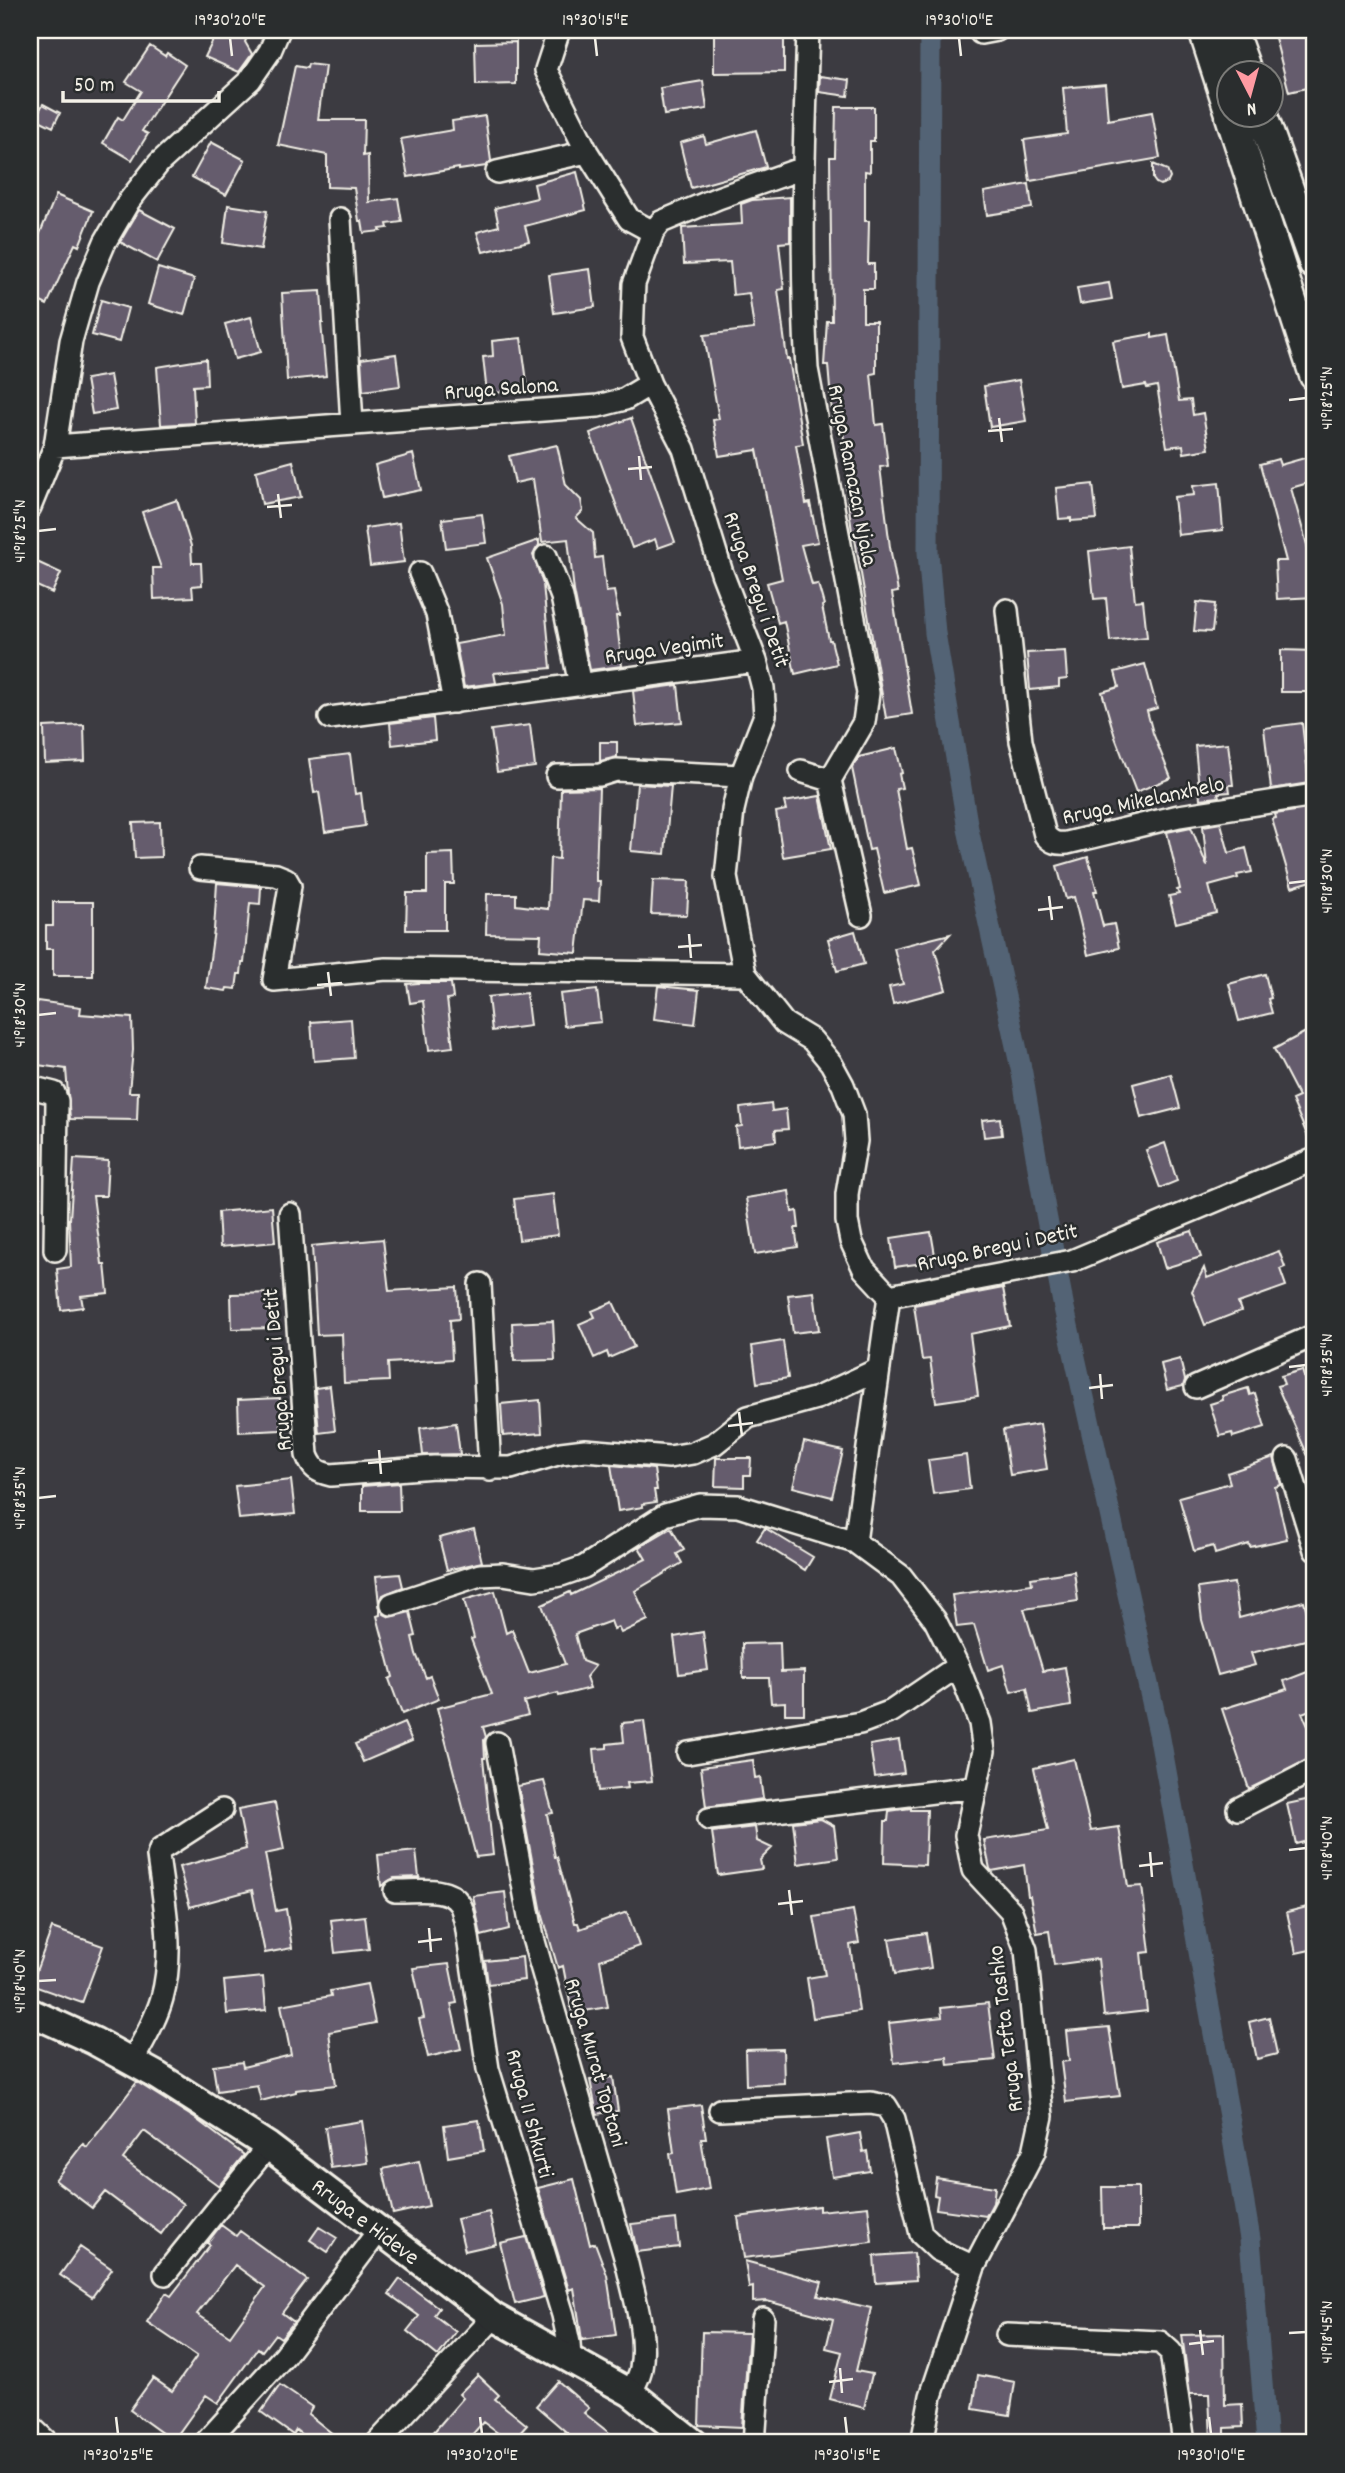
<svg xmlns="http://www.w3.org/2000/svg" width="1345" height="2473" font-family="Dekko,sans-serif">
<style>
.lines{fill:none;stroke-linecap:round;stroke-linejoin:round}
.canal{stroke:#526475;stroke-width:21}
.building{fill:#655c6d;stroke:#f4f1e8;stroke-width:2;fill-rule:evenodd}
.minor-casing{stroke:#f4f1e8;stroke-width:26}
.major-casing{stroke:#f4f1e8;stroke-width:32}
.highway-casing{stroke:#f4f1e8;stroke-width:35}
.minor{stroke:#2a2d2e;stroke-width:21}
.major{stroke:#2a2d2e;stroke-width:26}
.highway{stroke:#2a2d2e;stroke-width:30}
.ticks{fill:none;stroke:#f4f1e8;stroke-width:2.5}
.labels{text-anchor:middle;stroke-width:5;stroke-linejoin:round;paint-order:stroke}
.street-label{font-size:23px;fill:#f4f1e8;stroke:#2a2d2e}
.neatline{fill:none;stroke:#f4f1e8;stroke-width:2.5}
.ticks-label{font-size:18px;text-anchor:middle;fill:#f4f1e8}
</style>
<rect width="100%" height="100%" fill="#3c3b41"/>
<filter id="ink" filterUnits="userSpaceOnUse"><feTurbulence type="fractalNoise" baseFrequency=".0143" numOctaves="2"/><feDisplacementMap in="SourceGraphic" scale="14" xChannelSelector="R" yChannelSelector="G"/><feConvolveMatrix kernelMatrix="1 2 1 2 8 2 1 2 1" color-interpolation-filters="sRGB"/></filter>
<g filter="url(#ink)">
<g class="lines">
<path class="canal" d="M930 30 928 552 935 633 968 829 1022 1073 1045 1209 1064 1308 1159 1733 1229 2116 1250 2239 1267 2443"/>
</g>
<path class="building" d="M218 30H250L245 42 252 54 239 72 205 57Z
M784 30V72L714 73V31Z
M1273 30H1306L1308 39 1315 38V86L1289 92Z
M516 42V84L476 85 475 43Z
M150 46 165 56 167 53 185 65 142 131 148 134 132 160 103 143 118 117 123 120 141 91 126 82Z
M308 64 325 66 318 120H364L363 156 368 155 369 202 398 198 402 222 387 224 388 228 380 229 381 231 364 233 362 221H359L354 188 327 187V155L278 145 295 66 307 68Z
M820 76 850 80 848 96 819 92Z
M703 81 707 109 664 115 660 88Z
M1105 84 1108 120 1152 112 1160 158 1030 181 1024 140 1067 134 1063 88Z
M43 104 60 113 53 127 35 118Z
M836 107H874V141H870V172L865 171V221H869L868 264H874V289H863V321H876V373L871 374 876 425 883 424 888 466 880 467 890 547 898 592 892 593 912 714 886 718 855 539H853L846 486 850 485 842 424 833 425 828 365H824L827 321H832L830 157H835Z
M485 116 491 161 486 166 459 170V168L408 177 401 139 453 130 452 121Z
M756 130 766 167 691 188 680 143 704 136 706 144Z
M211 142 245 160 226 195 192 177Z
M1153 164 1167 170 1170 178 1168 182 1160 185 1156 183 1153 179Z
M577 172 586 210 525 226 529 241 483 252 477 232 499 226 495 208 537 198 534 184Z
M1029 184 1032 208 987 215 984 192Z
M56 195 93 211 79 246 75 244 47 305 30 297V257Z
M790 197V242L779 243 784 289 778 290 787 359H789L803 444 796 445 806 504 810 503 818 542 801 545 812 585 818 584 824 605 822 606 829 640H831L837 664 795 674 784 621 778 623 767 583 782 579 757 450 719 456 713 420 719 419 704 335 754 329 749 293 733 295 730 262 684 264 682 228 742 224 741 204 752 200Z
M228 205 267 211 261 249 223 243Z
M139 210 175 229 157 262 120 242Z
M158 268 194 279 184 315 148 304Z
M590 269 595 307 554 313 549 275Z
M1109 283 1112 299 1080 304 1077 288Z
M321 291 323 323H321L326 376 287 380 282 293Z
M101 300 128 308 119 342 92 335Z
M251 317 261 352 235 359 225 324Z
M1152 334V338L1168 335 1179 401 1191 400 1193 415 1203 413 1209 449 1184 453 1183 445 1167 447 1157 386 1147 388 1146 385 1122 389 1113 341Z
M521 338 528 389 487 394 483 357 493 356 492 341Z
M396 354 400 386 363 391 361 359Z
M206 359 207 385 193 386 195 423 161 425 157 367Z
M110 375 116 410 92 414 86 379Z
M1019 380 1026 421 990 427 984 386Z
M631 418 675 542 658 548 655 539 632 548 590 433Z
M557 445 566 485 581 500 583 511 576 518 593 533 595 558 602 557 606 592 614 591 619 616H616L622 666 590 670 574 591 568 539 542 542 533 479 515 483 509 456Z
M413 454 421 490 382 498 375 465Z
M1315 455V481L1291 488 1311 559H1314L1315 597 1277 599 1275 561H1286L1260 464 1278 459 1280 465Z
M293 461 301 497 262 504 256 471Z
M1219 483 1223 530 1178 535 1174 497 1194 495 1193 486Z
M1093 484 1097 519 1071 521V518L1059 519 1056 488Z
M177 500 191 546 192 563H201L202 585 192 586 193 597 154 599 153 568H161L142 512Z
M482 514 486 543 446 548 442 519Z
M399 523 404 562 370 566 365 528Z
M539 540V545L533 555 543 584 551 668 494 673 496 683 464 687 456 644 506 635 503 604 487 558Z
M1129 546 1135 601 1143 600 1147 637 1110 641 1106 598 1094 599 1089 551Z
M37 562 61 573 52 593 30 583Z
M1197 602 1215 604 1212 632 1194 631Z
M1281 650 1315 651V692H1281Z
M1065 651 1067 679 1059 680V687L1030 690 1027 653Z
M1145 664 1157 708 1147 711 1153 733 1171 778 1136 792 1115 737 1102 692 1119 687 1115 672Z
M678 685 682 722 637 726 633 691Z
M433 718 435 740 392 745 390 723Z
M1302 723 1309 783 1271 789 1264 728Z
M84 725 85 761 45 763 44 727Z
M530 725 535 767 497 772 491 730Z
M600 742H617V757L600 761Z
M1228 743 1233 785H1229L1230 792 1218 793 1219 797 1200 799 1195 746Z
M896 748 902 773 899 774 902 788 896 789 907 849 912 848 921 885 884 893 874 849 869 850 852 768 859 757Z
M350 754 355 794 361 793 365 826 325 832 319 792 314 793 309 759Z
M637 784 671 786 665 854 631 851Z
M599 788 596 872V881H600L599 901 583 900 577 953 540 950 541 935 486 934 487 894H516V905L548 909 550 858 559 859 561 789Z
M820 796 831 849 783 857 776 812 786 810 784 802Z
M1315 808V880L1292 887 1272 819 1276 818 1275 814Z
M160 822 161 857 135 858 133 823Z
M1221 823 1229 853 1246 848 1252 872 1237 875 1238 878 1209 886 1216 913 1176 923 1169 896 1179 894 1177 890 1180 889 1167 832 1191 827 1207 866 1203 826Z
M453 853 454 884H445V930H406L407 893H427V854Z
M1088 857 1097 891H1094L1103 926 1114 924 1119 948 1088 955 1074 897 1066 899 1057 866Z
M653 880 689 881 687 915 651 914Z
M217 883 261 887 260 904 250 903 244 963H242L241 974H238L236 989 227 988 226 991 206 988 214 930Z
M53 902H93V976H53V949H46V926H53Z
M855 931 864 964 837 971 828 939Z
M950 934 935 950 946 990 893 1004 889 987 903 984 894 948Z
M1265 974 1271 998 1268 999 1272 1013 1239 1021 1229 984Z
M418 983H451L453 998 447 999 453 1047 429 1050 423 1001 410 1003 407 984Z
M658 986 699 990 695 1024 654 1019Z
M597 990 601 1022 564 1026 560 994Z
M526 993 530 1026 492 1031 488 997Z
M37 1001 81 1007 80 1014 132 1018 133 1050 129 1092H138L137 1120 70 1119 66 1069 30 1064V1032Z
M351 1019 354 1058 314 1061 311 1022Z
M1315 1027V1146H1312L1292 1100 1299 1097 1274 1049Z
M1171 1074 1180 1108 1141 1118 1133 1084Z
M771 1104 772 1111 786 1109 788 1129 775 1130 776 1141 738 1146 736 1127 742 1126 740 1108Z
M1000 1118 1002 1135 984 1137 982 1120Z
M1165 1143 1177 1181 1160 1188 1146 1150Z
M74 1159 108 1161 106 1196H93L102 1264H105L108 1293 81 1296 83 1307 61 1310 57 1269 71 1267 69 1219H70Z
M789 1191 792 1212 797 1211 799 1228H795L798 1247 755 1254 746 1198Z
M553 1194 558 1235 519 1240 514 1199Z
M272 1207 275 1242 220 1247 218 1212Z
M1192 1231 1201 1257 1165 1268 1157 1242Z
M931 1232 935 1255H929L930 1262 895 1267 891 1238Z
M383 1239 389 1291 457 1287 459 1319 450 1320 452 1359 388 1363 389 1381 344 1383 342 1334 317 1335 312 1246Z
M1279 1251 1285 1267 1280 1269 1286 1286 1238 1303 1241 1311 1205 1325 1192 1291 1204 1268 1207 1278Z
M1003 1288 1010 1326 970 1334 978 1396 936 1402 930 1359 922 1360 914 1305Z
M814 1292 819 1330 793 1333 788 1295Z
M273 1293 274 1328 232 1329 231 1294Z
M613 1302 634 1347 609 1358 607 1352 594 1358 579 1324 595 1317 592 1311Z
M553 1321 555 1360 514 1361 512 1323Z
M783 1341 788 1378 757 1383 752 1346Z
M1180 1359 1185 1380 1183 1386 1167 1390 1161 1364Z
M1302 1370 1315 1414V1472L1277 1386 1284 1384 1281 1376Z
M330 1386 335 1431 319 1433 315 1388Z
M1248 1388 1250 1395 1255 1393 1265 1427 1233 1437 1232 1433 1220 1436 1210 1404 1223 1400 1222 1396Z
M280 1398 281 1430 239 1432 238 1400Z
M540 1400 542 1433 503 1436 501 1404Z
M456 1423 460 1454 423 1455 420 1428Z
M1040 1424 1047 1469 1010 1475 1003 1430Z
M804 1442 843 1451 832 1497 793 1487Z
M966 1455 970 1489 933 1494 928 1460Z
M1274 1457 1281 1485 1275 1487 1287 1539 1250 1547 1249 1544 1215 1554 1213 1546 1194 1551 1179 1497 1230 1483 1227 1473Z
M716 1458H751L750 1475H744V1487L715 1486Z
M611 1465 654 1469 657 1490H654L656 1502 642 1504 643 1507 618 1511Z
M291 1480 295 1514 239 1519 235 1486Z
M399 1483 400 1511H362V1486Z
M671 1528 684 1550 677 1554 682 1563 635 1591 648 1620 621 1633 618 1627 614 1629 611 1621 575 1634 582 1661 595 1666 586 1677 590 1688 559 1696 558 1693 524 1702 528 1715 483 1727 486 1737 484 1740 485 1758H483L493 1855 476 1857 437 1708 492 1694 471 1639 474 1638 464 1600 495 1591 506 1633 512 1630 529 1673 565 1664 542 1605 570 1592 571 1595 646 1559 639 1547Z
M765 1528 813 1557 805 1570 757 1540Z
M474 1529 482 1562 447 1570 439 1538Z
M1074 1571 1078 1601 1024 1609 1043 1671 1065 1667 1070 1697 1071 1706 1032 1713 1027 1688 1011 1692 1003 1665 988 1670 974 1625 957 1627 952 1595 1032 1584 1031 1578Z
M400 1574 403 1587 383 1595 379 1604 376 1576Z
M1234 1583 1239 1618 1304 1601 1314 1638 1251 1653 1255 1665 1218 1675 1202 1620 1198 1588Z
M380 1608 384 1614 390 1617 410 1612 416 1636 412 1637 416 1654 426 1678 430 1676 439 1699 402 1714 389 1679 393 1677 377 1616 380 1615Z
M703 1632 708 1670 679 1674 674 1637Z
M780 1643 781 1672 804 1671V1714H785V1702L771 1703 769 1678H743L742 1644Z
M1315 1669V1708L1302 1713 1315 1741V1756L1249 1789 1222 1709 1287 1689 1284 1681Z
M644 1721 652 1781 627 1783 628 1788 598 1791 594 1749 607 1748V1744L624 1742 622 1723Z
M404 1723 412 1741 363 1762 355 1744Z
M899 1740 904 1773 875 1777 870 1745Z
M1074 1759 1091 1831 1119 1827 1128 1887 1142 1886 1150 1952 1141 1953 1147 2011 1104 2016 1098 1959 1054 1965 1049 1931 1037 1933 1030 1896H1028L1024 1865 992 1871 990 1869 984 1840 1048 1830 1034 1768Z
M753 1760 755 1778 760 1777 763 1799 706 1807 701 1767Z
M544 1781 553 1813 547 1814 555 1857H557L575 1923H578L580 1929 627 1912 639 1946 600 1960 608 2007 572 2013 563 1966 558 1968 542 1913 518 1786Z
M1315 1798V1839L1296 1844 1287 1804Z
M275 1803 284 1850 265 1854 276 1911 286 1909 292 1948 265 1953 252 1890 190 1907 179 1867 246 1849 238 1810Z
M911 1808V1810H927L925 1865 884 1863 885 1821H888L889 1811Z
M821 1819 834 1826 838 1858 798 1864 793 1822Z
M755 1827 757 1841 772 1848 760 1860 762 1869 718 1875 712 1832Z
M416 1851 419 1877 394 1878 381 1886 378 1855Z
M505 1892 509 1929 481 1936 473 1896Z
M1315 1905V1949L1296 1953 1287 1912Z
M853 1910 859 1943 850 1945 859 2011 813 2018 807 1978 825 1975 814 1917Z
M365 1916 369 1949 335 1953 331 1920Z
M52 1928 103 1946 82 2003 31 1985Z
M926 1933 931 1968 895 1974 889 1939Z
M522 1957 524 1980 488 1984 485 1961Z
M449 1964 457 2003 451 2004 461 2049 428 2057 419 2019 424 2018 413 1968Z
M263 1977 266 2010 227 2014 224 1981Z
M367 1984 375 2023 329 2032 336 2085 296 2090V2092L261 2101 257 2085 217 2091 213 2066 242 2062 243 2067 291 2055 281 2005 331 1996 330 1991Z
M988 2003 995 2060 948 2065 947 2057 894 2063 889 2023 942 2017 941 2008Z
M1269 2017 1277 2054 1257 2059 1249 2022Z
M1109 2027 1120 2096 1066 2102 1061 2062 1069 2061 1066 2031Z
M783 2049 784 2083 746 2085 745 2050Z
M613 2077 618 2111 597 2114 590 2080Z
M137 2082 196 2119 244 2155 219 2186 144 2131 123 2159 183 2204 161 2234 105 2192 92 2208 55 2180 83 2144 87 2147Z
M701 2105 706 2138H701L709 2189 676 2195 670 2154 674 2153 668 2109Z
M479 2120 484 2151 448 2157 444 2125Z
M362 2121 368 2163 331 2168 325 2127Z
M860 2133 863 2152 867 2151 870 2171 832 2177 826 2139Z
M419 2161 429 2206 393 2214 383 2169Z
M936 2178 995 2187 993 2203 986 2216 936 2209 938 2196 934 2195Z
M574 2179 590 2245 595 2243 607 2275 616 2335 582 2340 574 2288 569 2290 538 2188Z
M1102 2187H1138V2228H1103Z
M819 2206V2211L868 2206 872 2242 744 2258 738 2217Z
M489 2212 496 2244 465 2251 457 2219Z
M676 2219 679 2247 637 2252 631 2224Z
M221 2225 236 2236 240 2231 307 2280 282 2313 294 2322 281 2338 275 2334 262 2351 258 2348 218 2403 206 2395 173 2441 130 2410 153 2378 172 2391 197 2356 147 2322 166 2293 171 2296 210 2245 207 2243ZM235 2265 265 2287 230 2336 197 2314Z
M319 2227 337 2238 328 2252 310 2240Z
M526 2237 544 2297 515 2304 500 2243Z
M80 2247 112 2269 92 2297 60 2275Z
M914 2253 916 2280 876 2283 874 2256Z
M745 2261 822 2282 818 2296 871 2308 856 2371 872 2374 864 2408 830 2399 842 2352 826 2348 833 2319 767 2301 753 2302V2287L749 2288Z
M400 2279 439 2308 434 2315 456 2332 438 2356 407 2331 419 2316 389 2294Z
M702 2332 749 2333 742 2427 699 2425Z
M1224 2334 1225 2405 1242 2404 1243 2427 1225 2428V2440L1211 2441 1209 2394H1190L1182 2335Z
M478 2375 499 2395 495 2399 527 2425 511 2443 483 2422 465 2443H443L432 2434 463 2398 459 2394Z
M978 2375 1015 2382 1010 2415 973 2409Z
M558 2381 589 2408 584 2413 622 2443H579L536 2406Z
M280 2385 312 2407 308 2414 344 2443H312L296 2430 293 2435 261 2412Z"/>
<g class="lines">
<g class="minor-casing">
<path id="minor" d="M559 30 546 70 587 152 629 219 653 232
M808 30C804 143 800 256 807 369L868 693 864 722 830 780 861 915
M981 33 997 30
M803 168 718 198 661 222 653 232 634 284 632 337 650 384 684 449 722 573 756 661 763 688 765 715 741 776 733 810 726 877 745 974 784 1023 812 1040 831 1063 843 1085 854 1114 856 1141 847 1194V1221L851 1241 864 1269 889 1296
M497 172 587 152
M340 219 352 424
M55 446 598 406 625 399 650 384
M30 507 55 446 71 341 88 282 105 242 129 201 159 163 250 80 270 51 279 30
M546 556 562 597 580 685
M420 573 437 614 454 702
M1007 610 1021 741 1045 835C1052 843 1057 844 1067 843L1179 816 1315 795
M330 718 756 661
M801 771 830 780
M557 776 600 775 616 770 741 776
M200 868 276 875 286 879 290 886 274 980 386 969 745 974
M30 1087 54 1093 57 1101 55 1250
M290 1214 307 1455C312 1468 317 1472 331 1475L434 1467 511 1468 561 1453 585 1450 669 1457 693 1453 714 1444 748 1417 817 1398 879 1369
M480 1284 490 1470
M889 1296 1072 1261 1315 1159
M1196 1387 1315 1335
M1287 1459 1315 1550
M855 1542 889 1296
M392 1604 480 1575 503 1574 534 1579 561 1575 584 1567 665 1515 700 1505 738 1506 855 1542 901 1576 935 1620 958 1666 980 1723 984 1751 966 1835 973 1870 1011 1911 1026 1950 1042 2116 1034 2152 974 2267 931 2396 922 2443
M497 1743 533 1938 627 2264C634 2296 647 2334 641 2368 640 2376 634 2385 631 2393
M688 1753 860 1723 892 1711 958 1666
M1238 1809 1315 1769
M709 1819 975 1787
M395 1891C414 1892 447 1885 459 1903 463 1908 464 1918 466 1924L488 2069 563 2315 569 2343 570 2359
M132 2062C143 2041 156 2020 162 1998 175 1951 164 1903 158 1856L160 1850 222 1810
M720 2110 871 2103 886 2106 894 2119 921 2234 938 2250 974 2267
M165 2274 268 2146
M1007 2335 1160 2342 1171 2352 1184 2443
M30 2426 48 2443
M205 2443 285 2355 380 2229
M377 2443 494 2317
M754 2443 763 2319"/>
</g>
<g class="major-casing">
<g id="major">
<path id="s1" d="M30 2012 94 2041 158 2076 268 2146 494 2317 631 2393 694 2443"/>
</g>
</g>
<g class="highway-casing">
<path id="highway" d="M1204 30 1230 110
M1231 30 1247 74
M1231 116 1315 375
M1262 116 1315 264"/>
</g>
<use href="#minor" class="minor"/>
<use href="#major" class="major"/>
<use href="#highway" class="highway"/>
</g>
</g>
<path class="ticks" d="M230 38 232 56M595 38 597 56M959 38 961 56M1289 400 1306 398M999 418 1002 442M988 431 1013 429M639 456 641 480M628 469 652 467M278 494 281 518M267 507 292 505M38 531 56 529M1289 883 1306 881M1049 896 1052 920M1038 910 1063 907M689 934 691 958M678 947 702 945M328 972 331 996M317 985 342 983M38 1015 56 1013M1289 1367 1306 1365M1100 1374 1102 1399M1089 1388 1113 1385M739 1412 742 1436M728 1426 753 1423M379 1450 381 1474M368 1463 392 1461M38 1498 56 1496M1289 1850 1306 1848M1150 1852 1152 1877M1139 1866 1163 1863M789 1890 792 1915M778 1904 803 1901M429 1928 431 1952M418 1942 442 1939M38 1981 56 1980M1200 2330 1203 2355M1289 2333 1306 2332M1189 2344 1214 2341M840 2368 842 2393M829 2382 853 2379M116 2417 118 2434M480 2417 482 2434M845 2417 847 2434M1209 2417 1211 2434"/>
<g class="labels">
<g class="street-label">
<text transform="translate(501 387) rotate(-4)" y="8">Rruga Salona</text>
<text transform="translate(854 475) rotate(79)" y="8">Rruga Ramazan Njala</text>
<text transform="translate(758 589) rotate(71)" y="8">Rruga Bregu i Detit</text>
<text transform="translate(664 647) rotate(-8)" y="8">Rruga Vegimit</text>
<text transform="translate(1143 799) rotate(-12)" y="8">Rruga Mikelanxhelo</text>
<text transform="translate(997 1246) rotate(-12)" y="8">Rruga Bregu i Detit</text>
<text transform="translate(276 1370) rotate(-95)" y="8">Rruga Bregu i Detit</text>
<text transform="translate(1004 2029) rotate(-97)" y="8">Rruga Tefta Tashko</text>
<text transform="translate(597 2062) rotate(74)" y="8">Rruga Murat Toptani</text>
<text transform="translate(531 2113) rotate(75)" y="8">Rruga 11 Shkurti</text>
<text dy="8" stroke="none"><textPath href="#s1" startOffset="397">Rruga e Hideve</textPath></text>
</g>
</g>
<rect width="1345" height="2473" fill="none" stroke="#2a2d2e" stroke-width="77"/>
<g transform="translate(1250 94) rotate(174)"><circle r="33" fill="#2a2d2e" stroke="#7b7b78" stroke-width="2"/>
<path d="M0-5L12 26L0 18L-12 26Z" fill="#ff9aa2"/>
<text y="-10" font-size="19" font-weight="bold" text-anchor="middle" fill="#f4f1e8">N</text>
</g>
<path d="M63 91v10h156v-10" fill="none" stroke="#f4f1e8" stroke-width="3.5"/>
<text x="74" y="91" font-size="21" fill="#f4f1e8" stroke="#2a2d2e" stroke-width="5" paint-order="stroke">50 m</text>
<rect x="38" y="38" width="1268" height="2396" class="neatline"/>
<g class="ticks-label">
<text x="230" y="25">19°30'20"E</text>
<text x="595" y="25">19°30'15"E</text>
<text x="959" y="25">19°30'10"E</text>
<text transform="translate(1326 398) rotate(-90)" y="6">41°18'25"N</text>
<text transform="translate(19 531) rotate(-90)" y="6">41°18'25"N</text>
<text transform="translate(1326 881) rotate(-90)" y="6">41°18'30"N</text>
<text transform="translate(19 1015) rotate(-90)" y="6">41°18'30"N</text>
<text transform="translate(1326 1365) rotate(-90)" y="6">41°18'35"N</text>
<text transform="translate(19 1498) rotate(-90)" y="6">41°18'35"N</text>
<text transform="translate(1326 1848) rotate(-90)" y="6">41°18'40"N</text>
<text transform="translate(19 1981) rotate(-90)" y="6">41°18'40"N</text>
<text transform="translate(1326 2332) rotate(-90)" y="6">41°18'45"N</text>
<text x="118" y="2460">19°30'25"E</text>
<text x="482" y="2460">19°30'20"E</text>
<text x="847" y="2460">19°30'15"E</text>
<text x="1211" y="2460">19°30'10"E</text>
</g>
</svg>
